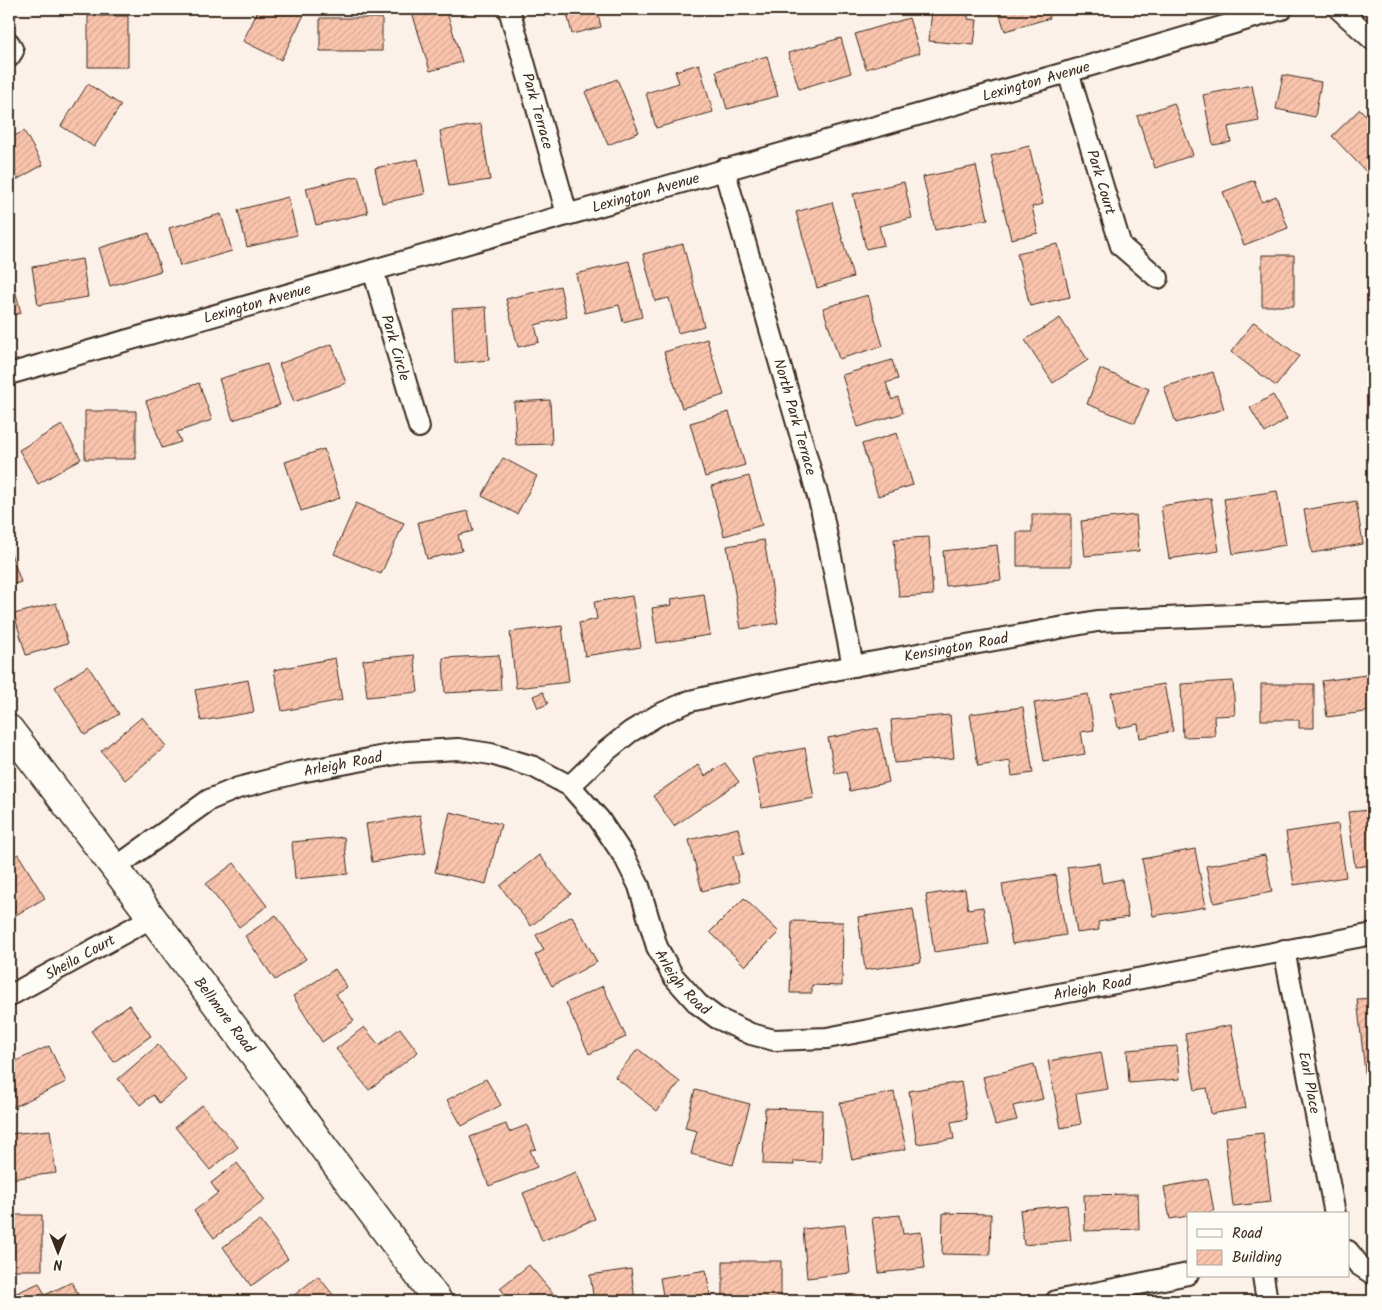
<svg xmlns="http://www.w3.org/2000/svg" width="1382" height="1310" font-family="Kalam,sans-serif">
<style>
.building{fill:url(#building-hatch);stroke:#3b2a1e}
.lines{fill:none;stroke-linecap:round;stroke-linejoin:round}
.street-casing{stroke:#3b2a1e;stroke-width:24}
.secondary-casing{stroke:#3b2a1e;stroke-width:31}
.street{stroke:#fdfcf7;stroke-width:20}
.secondary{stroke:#fdfcf7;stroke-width:28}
.labels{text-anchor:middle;stroke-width:4;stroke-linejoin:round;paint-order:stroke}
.street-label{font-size:15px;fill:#3b2a1e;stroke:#fdfcf7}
</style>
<defs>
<pattern id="building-hatch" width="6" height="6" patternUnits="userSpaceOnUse" patternTransform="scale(1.25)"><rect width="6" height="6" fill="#fac4ad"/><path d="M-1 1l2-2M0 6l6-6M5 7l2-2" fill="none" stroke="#d7a994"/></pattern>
</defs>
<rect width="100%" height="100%" fill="#fcf1e8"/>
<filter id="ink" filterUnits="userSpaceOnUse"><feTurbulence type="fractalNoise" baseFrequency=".02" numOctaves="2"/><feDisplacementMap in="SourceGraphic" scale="10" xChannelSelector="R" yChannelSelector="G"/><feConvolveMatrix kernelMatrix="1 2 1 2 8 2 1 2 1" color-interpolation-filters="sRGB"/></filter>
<g filter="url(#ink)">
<path class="building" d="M259 9H307L281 60 243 41Z
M411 9H446L462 62 430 71Z
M566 9H597L601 27 572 34Z
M932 9 968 11V19L977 20 974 45 929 41Z
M998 9H1047L1050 18 1005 31Z
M88 16H128V67H88Z
M320 18H382V51H320Z
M909 18 920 53 866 69 855 34Z
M841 38 851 73 799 89 788 53Z
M767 56 778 96 727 109 716 71Z
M699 64 713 112 656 128 646 93 679 83 675 71Z
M1283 75 1321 82 1315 117 1276 109Z
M617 79 639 132 608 145 585 92Z
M88 84 121 105 94 147 61 126Z
M1252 85 1259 121 1228 127 1231 142 1213 145 1203 95Z
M1174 103 1193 155 1155 168 1137 116Z
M1360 109 1373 123V179L1332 136Z
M481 124 490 180 449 186 440 131Z
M24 131 43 165 9 184V139Z
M1029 146 1043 204 1032 207 1038 233 1011 239 991 156Z
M418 159 425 194 382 203 375 168Z
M976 166 988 219 935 230 923 177Z
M358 176 368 213 316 225 306 188Z
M1254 180 1262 202 1276 196 1288 228 1244 245 1223 192Z
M904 182 912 218 879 226 884 245 866 249 853 194Z
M288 197 297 235 247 247 238 210Z
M832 202 853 277 817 288 796 212Z
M221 214 232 251 180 266 169 228Z
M149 233 161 271 110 286 99 248Z
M683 244 704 326 678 333 669 298 655 301 643 254Z
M1058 244 1070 297 1030 306 1017 253Z
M1262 255H1294V306H1262Z
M82 259 88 297 38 305 32 267Z
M629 261 642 317 623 322 619 305 585 313 576 274Z
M9 274H11L21 313 9 316Z
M560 286 567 317 535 325 539 342 518 347 506 299Z
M868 295 883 346 839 359 823 308Z
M486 307 489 360 455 363 452 309Z
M1060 318 1088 360 1053 383 1025 340Z
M1254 322 1299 356 1276 386 1231 352Z
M707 339 724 395 682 408 664 352Z
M332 344 346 383 294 402 279 364Z
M892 360 898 379 886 383 892 400 898 397 903 413 858 427 842 375Z
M267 364 280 405 233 420 219 379Z
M1100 369 1149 389 1135 423 1087 404Z
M1213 372 1224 409 1176 423 1164 387Z
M199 383 212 420 177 432 181 442 162 448 146 401Z
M1273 395 1287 419 1265 433 1250 408Z
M550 400 552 444 516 445 514 402Z
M85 411H136V459H85Z
M729 412 745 465 705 477 690 423Z
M62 425 81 459 38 484 19 450Z
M897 433 913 485 878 496 862 444Z
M324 449 340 498 301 511 285 462Z
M503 458 537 476 517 514 482 496Z
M749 476 762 525 724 536 711 486Z
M1277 491 1286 545 1233 554 1224 499Z
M1211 498 1219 551 1169 559 1161 506Z
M1356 501 1363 544 1312 553 1304 510Z
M356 503 404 523 381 574 334 554Z
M468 511 473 531 458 535 462 551 427 559 418 522Z
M1032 514H1071V566H1017V532H1032Z
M1136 515 1139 551 1085 556 1081 521Z
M929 537 933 595 899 597 894 539Z
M764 540 778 623 741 629 727 546Z
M997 545 1001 580 946 586 943 551Z
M9 548 21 582 9 586Z
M704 594 710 635 657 643 652 608 672 605 671 599Z
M632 596 641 647 585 656 579 623 597 619 594 602Z
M56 603 68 643 26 655 14 614Z
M562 626 569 682 516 688 510 632Z
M414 655 418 692 367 697 363 660Z
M499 655 501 690 445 693 443 658Z
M335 658 342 700 282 711 274 670Z
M88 666 119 714 85 735 55 687Z
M1373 674V711L1327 717 1322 681Z
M248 680 254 712 201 721 195 690Z
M1233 681 1235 715 1214 716 1215 736 1183 737 1181 684Z
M1164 684 1173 731 1140 738 1138 724 1118 728 1111 693Z
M1261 684H1314V728H1299V720H1261Z
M543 692 548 704 538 708 533 696Z
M1088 694 1094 730 1081 732 1085 754 1044 761 1034 703Z
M1023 707 1033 773 1012 776 1010 761 978 766 970 714Z
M950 715 954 758 894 763 891 720Z
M142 717 166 746 125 780 101 751Z
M878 728 889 782 850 791 846 772 835 774 828 738Z
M805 748 814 798 762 808 752 758Z
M725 763 739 782 674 826 653 796 698 765 705 776Z
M1370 810 1372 825H1373V865L1355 867 1348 812Z
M450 812 501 824 486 884 435 872Z
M420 815 426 853 372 862 366 824Z
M1338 824 1346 877 1294 885 1286 832Z
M738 828 744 854 733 856 739 882 702 891 689 840Z
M344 837 348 874 295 879 292 842Z
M1195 849 1206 907 1153 916 1142 859Z
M18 854 45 898 16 915 9 904V859Z
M539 855 571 894 531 926 500 886Z
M1265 855 1272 892 1214 903 1206 866Z
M234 863 267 906 239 927 206 884Z
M1099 863 1102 883 1122 879 1128 917 1098 922 1099 930 1077 933 1067 867Z
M1056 875 1066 935 1012 944 1002 884Z
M965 889 968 909 983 907 989 944 934 952 926 895Z
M744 898 779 932 745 966 710 932Z
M913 909 921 962 865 970 858 917Z
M276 915 306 959 275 980 245 936Z
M572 916 597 962 552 986 535 955 544 950 536 935Z
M792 921 843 922 842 986 812 985V993H790Z
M335 969 347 987 336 994 354 1021 322 1042 293 996Z
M603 986 626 1037 589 1054 566 1003Z
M1373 998V1080L1366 1081 1357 999Z
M129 1005 151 1036 114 1062 91 1031Z
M1231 1025 1246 1108 1211 1114 1207 1088 1195 1090 1185 1034Z
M364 1027 379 1045 400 1028 418 1052 369 1090 336 1049Z
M158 1045 187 1080 159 1103 153 1095 140 1105 118 1079Z
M49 1046 66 1082 9 1109V1064Z
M1177 1046 1180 1079 1129 1083 1127 1050Z
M638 1049 680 1082 657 1111 615 1077Z
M1101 1052 1108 1089 1076 1094 1081 1124 1061 1128 1048 1061Z
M1034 1064 1043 1099 1013 1106 1017 1120 995 1125 983 1077Z
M486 1079 501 1105 462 1126 447 1100Z
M961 1082 967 1119 951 1122 954 1139 917 1144 909 1091Z
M695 1090 750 1104 733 1165 691 1154 697 1131 685 1128Z
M894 1092 906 1149 852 1160 840 1103Z
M202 1105 238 1147 210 1170 175 1127Z
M765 1108 822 1110 821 1162 794 1161V1165L763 1164Z
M506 1124 509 1132 527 1125 536 1149 530 1150 537 1167 489 1186 470 1137Z
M50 1130 56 1173 9 1179V1134Z
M1263 1133 1271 1202 1233 1206 1225 1137Z
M237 1163 265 1200 214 1238 194 1211 218 1193 211 1183Z
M576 1172 595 1219 542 1241 523 1193Z
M1208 1179 1214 1211 1201 1214H1188V1216L1170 1219 1164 1187Z
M1138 1194 1139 1229 1085 1231 1084 1195Z
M1067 1205 1071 1240 1024 1245 1020 1210Z
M943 1213 991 1214 990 1255 942 1254Z
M9 1215H42V1270H9Z
M900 1215 903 1234 921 1232 925 1268 879 1273 872 1218Z
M260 1220 288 1259 251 1286 223 1247Z
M845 1225 850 1273 807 1278 803 1229Z
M723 1261H781V1299H723Z
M529 1265 559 1301H510L500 1288Z
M631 1269 635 1301H594L590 1275Z
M706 1270 711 1301H664L660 1278Z
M318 1276 338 1301H287Z
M72 1282 81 1301H15L12 1295 39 1283 45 1295Z"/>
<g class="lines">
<g class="street-casing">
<g id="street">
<path id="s1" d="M509 9 567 214"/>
<path d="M1339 9 1373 40"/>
<path d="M9 43 13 51 9 57"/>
<path id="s2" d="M1068 72 1121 246 1158 278"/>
<path id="s3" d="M724 169 821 507 853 666"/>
<path id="s4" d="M373 270 419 427"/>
<path id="s5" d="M9 374 1068 72 1282 9"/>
<path id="s6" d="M570 786 605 752 630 732 658 715 690 701 725 693 853 666 1097 621 1373 609"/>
<path id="s7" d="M115 868 209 800 238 788 300 772 406 752 458 749 491 754 534 767 570 786 599 819 625 858 639 886 657 947 673 976 698 1004 717 1018 751 1034 774 1040 827 1038 1373 934"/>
<path id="s8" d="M1284 950 1335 1214"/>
<path id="s9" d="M9 996 151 918"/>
<path d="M1348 1251 1359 1265 1373 1274"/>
<path d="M1263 1276 1267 1301"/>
<path d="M1056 1301 1188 1274"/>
</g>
</g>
<g class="secondary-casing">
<g id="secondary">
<path id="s10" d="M9 729 115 868 438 1301"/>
</g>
</g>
<use href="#street" class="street"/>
<use href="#secondary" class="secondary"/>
</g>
</g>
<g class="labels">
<g class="street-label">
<text dy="5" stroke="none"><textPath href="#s5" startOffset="1068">Lexington Avenue</textPath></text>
<text dy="5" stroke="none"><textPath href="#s1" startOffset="106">Park Terrace</textPath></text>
<text dy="5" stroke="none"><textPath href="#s2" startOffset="115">Park Court</textPath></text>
<text dy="5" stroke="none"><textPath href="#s5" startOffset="662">Lexington Avenue</textPath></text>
<text dy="5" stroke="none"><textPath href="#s5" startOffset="258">Lexington Avenue</textPath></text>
<text dy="5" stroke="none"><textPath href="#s4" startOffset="81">Park Circle</textPath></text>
<text dy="5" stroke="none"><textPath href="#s3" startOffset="258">North Park Terrace</textPath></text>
<text dy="5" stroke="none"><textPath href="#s6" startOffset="420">Kensington Road</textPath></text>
<text dy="5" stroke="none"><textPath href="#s7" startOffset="255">Arleigh Road</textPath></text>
<text dy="5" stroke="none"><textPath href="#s9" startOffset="81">Sheila Court</textPath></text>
<text dy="5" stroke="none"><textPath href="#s7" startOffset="720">Arleigh Road</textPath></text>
<text dy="5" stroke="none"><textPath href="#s7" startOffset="1155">Arleigh Road</textPath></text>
<text dy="5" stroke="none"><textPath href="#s10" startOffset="358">Bellmore Road</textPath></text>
<text dy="5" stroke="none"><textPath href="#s8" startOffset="135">Earl Place</textPath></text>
</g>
</g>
<rect width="1382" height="1310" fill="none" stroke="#fdfcf7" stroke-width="30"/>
<rect x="15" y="15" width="1352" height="1280" fill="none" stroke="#3b2a1e" stroke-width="2" filter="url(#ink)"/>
<rect x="1187" y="1212" width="162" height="65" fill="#fdfcf7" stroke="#afa8a0"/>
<rect x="1197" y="1229" width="25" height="8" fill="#fdfcf7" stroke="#afa8a0"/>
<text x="1232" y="1238" font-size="15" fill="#3b2a1e">Road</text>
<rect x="1197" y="1250" width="25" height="15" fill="url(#building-hatch)" stroke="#afa8a0"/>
<text x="1232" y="1262" font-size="15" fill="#3b2a1e">Building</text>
<g transform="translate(58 1252) rotate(180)" stroke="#fdfcf7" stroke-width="4" paint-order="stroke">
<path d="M0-4L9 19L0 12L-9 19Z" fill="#3b2a1e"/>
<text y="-8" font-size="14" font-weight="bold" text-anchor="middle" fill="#3b2a1e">N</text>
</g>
</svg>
